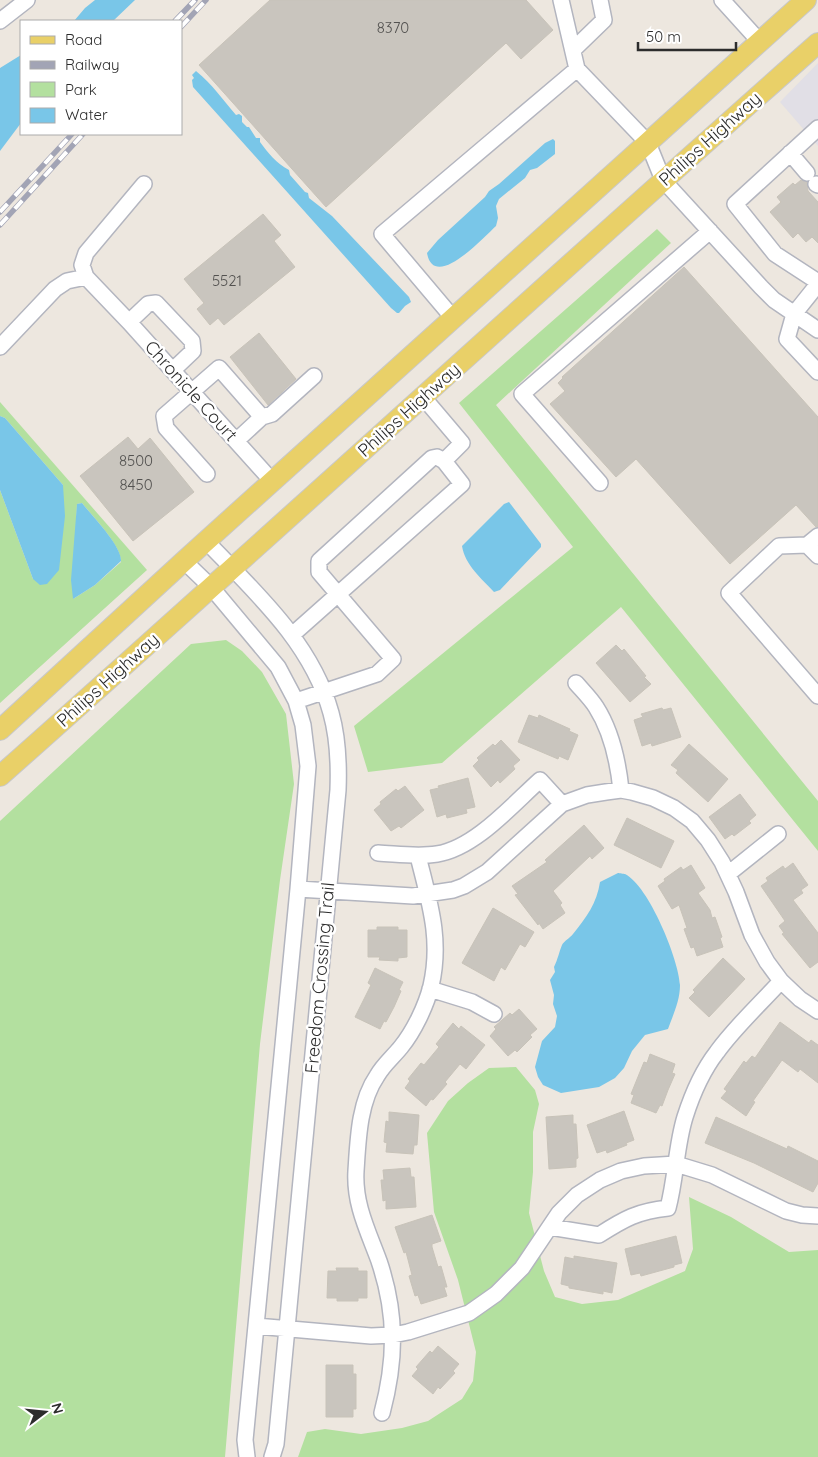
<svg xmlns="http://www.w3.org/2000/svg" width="818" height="1457" font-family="Quicksand,sans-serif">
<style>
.industrial{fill:#e1dfe6}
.green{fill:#b3e09f;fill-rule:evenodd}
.water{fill:#79c6e8}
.building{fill:#c9c5be;stroke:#c8c3b9}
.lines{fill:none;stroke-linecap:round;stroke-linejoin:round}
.minor-casing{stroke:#b3b5bf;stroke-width:18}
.major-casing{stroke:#c8c8c8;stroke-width:22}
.minor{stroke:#fff;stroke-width:15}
.major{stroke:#e9d068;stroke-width:20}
.rail-casing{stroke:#a2a4b5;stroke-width:5.5}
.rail{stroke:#fff;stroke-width:4;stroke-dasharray:11;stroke-linecap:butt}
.labels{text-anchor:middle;stroke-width:5;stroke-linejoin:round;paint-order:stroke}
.number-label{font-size:15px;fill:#535250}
.street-label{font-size:18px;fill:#2c2c2c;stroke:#fff}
</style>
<rect width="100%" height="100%" fill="#ede7df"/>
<path class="industrial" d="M818 63V146L780 102Z"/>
<path class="green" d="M657 229 671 243 496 405 818 801V851L621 607 442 763 368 772 354 726 573 547 459 403Z
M0 402 147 570 0 703V490L33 579 63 485 5 418 0 416ZM82 503C92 516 122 546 121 562L95 585 73 599 77 504Z
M226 640 242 651 262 672 286 714 294 784 280 880 260 1044 225 1457H0V821L191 644Z
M516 1067 535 1090 539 1104 533 1132V1172L529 1213 544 1271 555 1297 582 1304 618 1300 685 1271 693 1249 689 1197 731 1217 789 1252 818 1250V1457H298L307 1432 325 1429 361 1434 402 1428 428 1421 462 1399 473 1381 476 1352 458 1280 434 1212 427 1133 448 1101 468 1083 489 1068Z"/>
<path class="water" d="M95 0H135L113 21H74L85 8Z
M21 55V123L0 151V68Z
M196 71C213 85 222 99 236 115L239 114 242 116V122L247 127H249L256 138H260V142C268 153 276 163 289 170L290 175 305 192 308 193 309 198 332 216 409 297 411 302 405 306 399 313H397L391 308 193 87 192 80 194 78 192 75Z
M553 139 555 141V154L537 168 530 170 525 178 499 199 496 206 498 218 496 226C484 237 434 292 427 253L438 240 485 197 489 191 499 184 545 143Z
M0 416 5 418 63 485 65 516 59 570 47 584 40 585 33 579 0 490Z
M509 502 541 544V547L500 590 494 592C482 579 465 565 462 546L504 504Z
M82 503C92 516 122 546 121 561L95 585 73 599 71 580 77 504Z
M618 873C619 873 624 874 625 874 649 886 679 960 680 985 680 1001 673 1015 668 1029L645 1035 632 1051 624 1068 615 1078 599 1087 561 1093 543 1085 538 1077 535 1067 542 1041 555 1027 557 1016 553 1004 554 995 550 980 555 972 554 967C558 959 559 952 562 945 564 941 570 938 573 934 586 918 597 903 600 882Z"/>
<path class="building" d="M270 0H526L553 30 521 59 506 43 326 207 199 65Z
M801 180 807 182 808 191 818 202V243L812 237 806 242 798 233 793 238 770 212 781 202 777 197 793 183 795 185Z
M263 214 281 235 274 241 295 267 224 325 218 318 210 325 197 309 204 303 184 279Z
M684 267 818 417V527H816L796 505 730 564 636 459 616 477 550 404 565 391 558 383 563 378 562 377Z
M259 333 296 379 268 405 230 357Z
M128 437 138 449 150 438 194 492 133 541 80 476Z
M616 645 622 651 624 649 646 676 644 677 651 684 630 702 596 663Z
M662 708 663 710 671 708 681 737 652 746 651 743 642 746 634 720 643 717 641 714Z
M529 715 538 718 539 715 570 729 569 731 578 735 568 760 559 756 558 759 518 742Z
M501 740 520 760 513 766 515 769 500 783 498 780 491 787 473 766 479 760 477 758 493 744 495 746Z
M689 744 728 779 708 802 676 773 678 770 671 765Z
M468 778 475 807 466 809 467 813 447 818 446 814 437 817 430 790 439 788 438 786Z
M405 786 424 810 401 828 399 826 391 831 374 810 381 804 380 802 396 789 398 791Z
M740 794 756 815 749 821 751 823 734 836 732 834 725 839 709 817Z
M627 818 674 841 661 868 614 845Z
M584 825 604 848 592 859 590 856 553 891 562 903 560 905 565 913 543 929 539 923 538 925 515 895 518 894 512 886 547 862 545 860Z
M793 863 808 885 801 890 803 893 793 900 818 933V962L810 968 782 934 784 933 779 926 785 921 761 886 768 881 766 878 783 866 785 869Z
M691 865 705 888 698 893 710 910 712 918 715 917 722 937 720 938 723 947 697 956 694 947 691 948 684 929 687 928 679 905 672 909 658 886 665 881 664 879 681 867 683 870Z
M493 908 534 932 525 947 520 944 505 970 501 967 494 981 462 963Z
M377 927H398V930H407V957L398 958V961L379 960 380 957H368V930H377Z
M723 958 745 979 709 1017 689 998 695 992 693 990Z
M375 968 403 982 399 990 401 991 394 1007 386 1022 384 1021 380 1029 355 1017 371 985 368 983Z
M519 1009 537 1029 530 1035 532 1037 517 1052 515 1050 508 1056 490 1036 496 1029 494 1027 510 1013 512 1015Z
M780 1022 809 1043 811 1040 818 1045V1083L800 1069 798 1072 782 1060 753 1101 755 1102 746 1116 721 1098 727 1091 724 1089 744 1061 746 1063 752 1056 755 1058Z
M453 1023 459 1029 461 1026 485 1045 466 1069 460 1064 445 1082 447 1084 433 1100 431 1099 426 1106 405 1088 410 1081 408 1079 421 1063 424 1065 439 1047 436 1044Z
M650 1054 675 1064 672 1073 675 1074 668 1090 662 1106 660 1105 656 1113 631 1103 634 1095 631 1094 644 1062 647 1063Z
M624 1111 634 1140 626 1143 627 1145 607 1153 606 1150 597 1153 587 1125Z
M389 1112 419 1115 417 1145H414L413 1154 386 1152 387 1143 384 1142 386 1121 389 1122Z
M573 1115V1124H576L578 1158 576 1159V1167L549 1169 546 1117Z
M716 1117 787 1149 788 1146 818 1161V1183L813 1192 754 1163 705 1143Z
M410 1168 411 1177H414L416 1207 386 1209V1200L383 1201 381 1180H384L383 1170Z
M432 1215 441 1241 432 1244V1247L438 1267 441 1266 447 1287H444L447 1296 421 1304 418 1295 415 1296 409 1276 412 1275 406 1252 404 1253 395 1227Z
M676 1236 682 1263 674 1265V1267L641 1276 640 1273 631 1275 625 1249Z
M574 1256 617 1263 612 1293 603 1291V1294L569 1288V1286L561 1284 565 1257 574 1259Z
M336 1268H358V1271H367V1298H358V1301H337V1298H327L328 1271H337Z
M438 1346 459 1364 453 1371 455 1373 440 1389 438 1387 433 1394 412 1376 418 1369 416 1367 430 1351 432 1353Z
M326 1365H353V1374H356V1409H353V1417H326Z"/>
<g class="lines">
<g class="minor-casing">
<path id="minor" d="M561 0 577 69
M722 0 760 42
M0 21 27 0
M573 50 604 20 600 0
M818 128 735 204 775 254 818 282
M790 153 807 173
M144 184 86 253 82 265 86 277 129 322 272 481
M816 184 818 185
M818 284 794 314 787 339 818 372
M453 318 382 234 577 69 648 143 663 180 761 287 774 300 818 330
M129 322 148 304 156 303 192 341 193 351 173 370
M0 347 55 289 67 281 86 277
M236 441 262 417 272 414 314 376
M207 474 166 428 164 416 219 368 262 417
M600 483 522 394 710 231
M818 536 807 545 779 546 729 593 818 696
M206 541C255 592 312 643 331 713 338 738 339 764 338 790L276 1444 272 1457
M807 545 818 556
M184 561 212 588 278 667 296 701 303 725 308 766 298 889 245 1440 247 1457
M292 635 462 484 444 461 462 443 423 397
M576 683C583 691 591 699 596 707 612 732 618 761 621 790
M296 701 377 674 393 659 319 572V561L432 458 437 457 444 461
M378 853C398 854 417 857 437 854 475 848 512 805 540 780L562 804
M728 874 778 834
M298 889 413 896 453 890 464 886 487 872 562 804 587 795 606 792 621 790 632 792 653 798 674 808 692 821 708 840 722 862 736 892 752 935 767 962 781 981 800 999 818 1011
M430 989 472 1002 494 1014
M550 1227 599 1235C624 1219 638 1211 668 1208 676 1178 676 1146 685 1117 692 1095 703 1070 717 1052 735 1027 761 1003 781 981
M256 1326 371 1336 393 1335 408 1332 469 1313 496 1294 522 1268 559 1213 577 1195 600 1180 621 1171 644 1166 676 1164 712 1175 786 1211 802 1215 818 1216
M382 1413C396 1360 397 1314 379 1261 368 1231 354 1204 356 1171 358 1140 359 1102 377 1076 383 1065 393 1057 401 1047 414 1031 426 1006 431 986 442 939 429 901 418 856"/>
</g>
<g class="major-casing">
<path id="major" d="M0 730 184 561 806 0
M0 776C274 533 544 285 818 43"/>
</g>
<use href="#minor" class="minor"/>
<use href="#major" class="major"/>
<g class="rail-casing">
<path id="rail" d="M175 21 195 0
M181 27 206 0
M0 212 72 134
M0 225 83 134"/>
</g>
<use href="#rail" class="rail"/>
</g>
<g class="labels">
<g class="number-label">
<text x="393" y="33">8370</text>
<text x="227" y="286">5521</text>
<text x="136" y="466">8500</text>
<text x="136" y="490">8450</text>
</g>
<g class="street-label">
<text transform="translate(710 139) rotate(-42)" y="6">Philips Highway</text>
<text transform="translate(191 391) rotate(48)" y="6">Chronicle Court</text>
<text transform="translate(409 410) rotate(-42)" y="6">Philips Highway</text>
<text transform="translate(108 680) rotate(-42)" y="6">Philips Highway</text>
<text transform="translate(320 978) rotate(-85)" y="6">Freedom Crossing Trail</text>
</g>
</g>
<rect x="20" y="20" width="162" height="115" fill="#ffffff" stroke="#ababab"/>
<rect x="30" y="36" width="25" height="8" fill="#e9d068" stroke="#ababab"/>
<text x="65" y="45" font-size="15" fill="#2c2c2c">Road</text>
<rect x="30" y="61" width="25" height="8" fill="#a2a4b5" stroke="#ababab"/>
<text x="65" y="70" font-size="15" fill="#2c2c2c">Railway</text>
<rect x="30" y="82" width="25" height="15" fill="#b3e09f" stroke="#ababab"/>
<text x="65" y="95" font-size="15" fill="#2c2c2c">Park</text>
<rect x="30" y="108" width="25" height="15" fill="#79c6e8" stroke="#ababab"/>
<text x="65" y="120" font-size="15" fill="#2c2c2c">Water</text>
<g transform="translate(45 1412) rotate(74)" stroke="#ffffff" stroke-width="4" paint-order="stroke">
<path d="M0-4L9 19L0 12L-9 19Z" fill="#2c2c2c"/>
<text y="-8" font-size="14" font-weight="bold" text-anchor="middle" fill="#2c2c2c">N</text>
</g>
<path d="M638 42v8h98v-8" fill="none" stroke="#2c2c2c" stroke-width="2.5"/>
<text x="646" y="42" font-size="15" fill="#2c2c2c" stroke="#ffffff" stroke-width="4" paint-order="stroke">50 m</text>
</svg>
